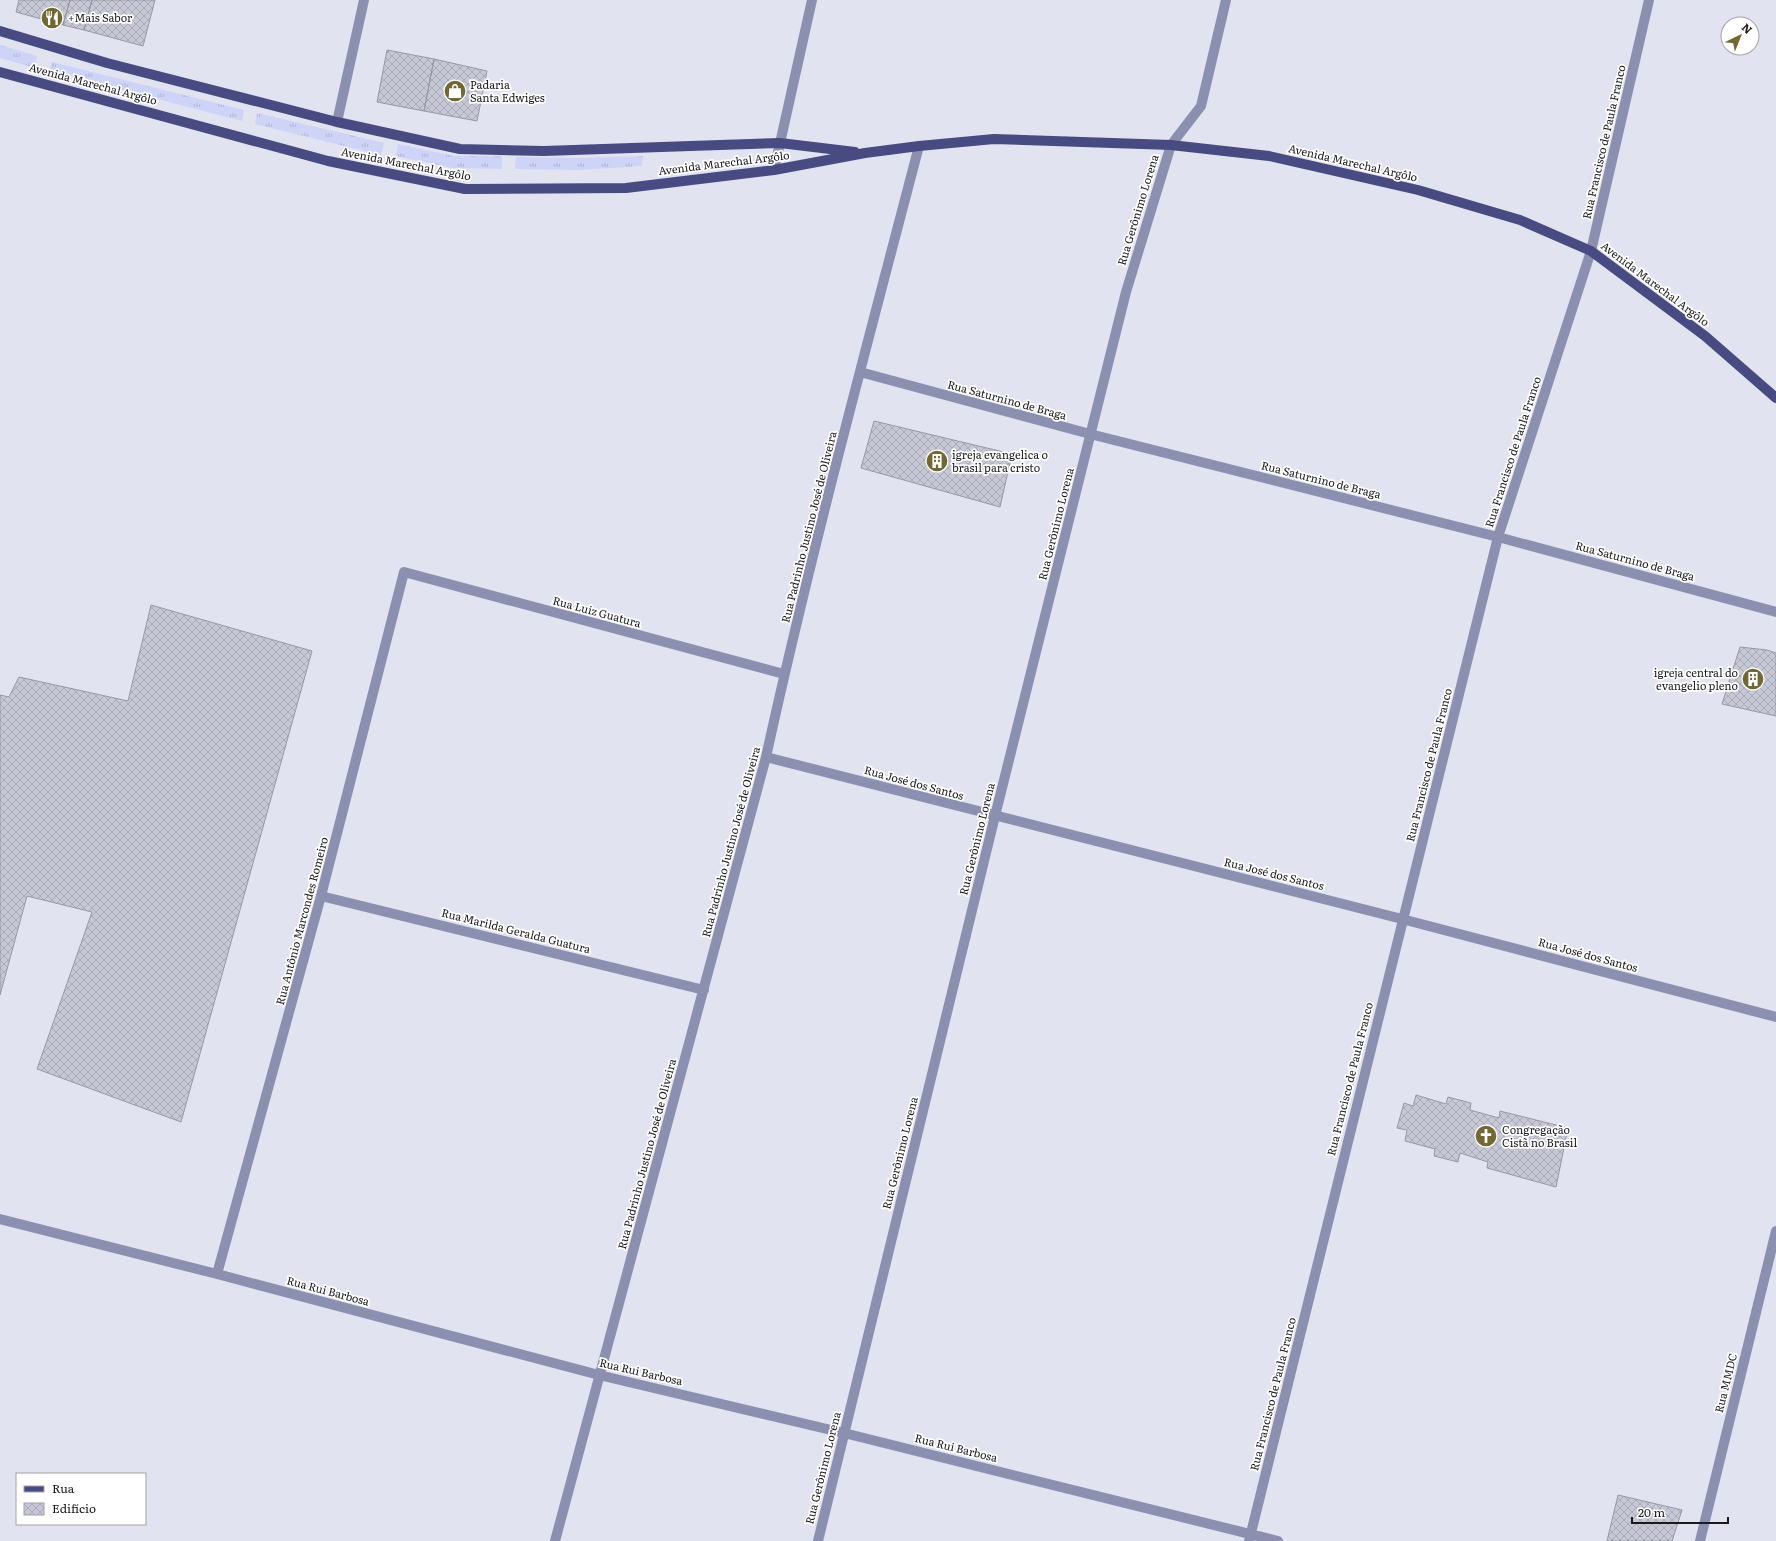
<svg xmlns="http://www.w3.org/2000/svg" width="1776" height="1541" font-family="Literata,serif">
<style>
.grass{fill:url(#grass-tufts)}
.building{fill:url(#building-cross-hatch);stroke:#9698a4}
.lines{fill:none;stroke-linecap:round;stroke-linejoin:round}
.minor{stroke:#8c90b0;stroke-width:10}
.major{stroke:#484b82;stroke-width:10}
.labels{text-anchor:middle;stroke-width:3.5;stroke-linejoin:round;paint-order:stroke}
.poi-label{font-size:11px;fill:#1a1a1f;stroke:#fff;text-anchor:start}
.street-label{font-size:11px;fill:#1a1a1f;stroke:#fff}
</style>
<defs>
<pattern id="grass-tufts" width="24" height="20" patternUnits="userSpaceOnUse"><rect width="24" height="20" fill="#ced3f8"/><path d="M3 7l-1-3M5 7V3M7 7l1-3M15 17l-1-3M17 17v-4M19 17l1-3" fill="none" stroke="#b0b5d4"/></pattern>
<pattern id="building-cross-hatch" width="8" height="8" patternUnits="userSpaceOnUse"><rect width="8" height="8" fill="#c6c8d5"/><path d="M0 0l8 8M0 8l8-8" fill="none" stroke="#aaabb6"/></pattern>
</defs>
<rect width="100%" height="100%" fill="#e1e3f0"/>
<path class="grass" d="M0 45 37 56 35 68 0 58Z
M52 62 244 110 242 121 49 71Z
M257 113 384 143 381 155 255 124Z
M398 144 454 156H502V169L452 168 396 156Z
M643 156 642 166 579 170 515 169 516 157 578 158Z"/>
<path class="building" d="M19 0H70L63 25 16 12Z
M70 0H92L84 30 63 25Z
M92 0H155L143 46 84 30Z
M387 50 434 59 424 111 377 102Z
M434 59 487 71 477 121 424 111Z
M874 421 1012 454 1000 507 861 468Z
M151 605 312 651 181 1122 37 1069 92 912 27 896 0 995V695L9 697 19 677 128 701Z
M1740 647 1767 650 1776 653V716L1722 704Z
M1416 1095 1446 1104 1448 1097 1471 1103 1470 1110 1499 1118 1500 1111 1568 1128 1556 1187 1487 1168 1488 1162 1460 1153 1458 1162 1434 1156 1435 1149 1405 1141 1407 1130 1397 1128 1404 1103 1413 1106Z
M1618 1495 1682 1510 1672 1541H1607Z"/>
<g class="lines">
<path class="minor" d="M337 122 364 0
M774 170 812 0
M860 372 1090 434 1498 537 1776 612
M766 757 1402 919 1776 1017
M321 896 704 990
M0 1219 217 1274 599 1375 844 1433 1278 1541
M217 1274 321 896 404 572 784 674
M555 1541 766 757C811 552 866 349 919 146
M818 1541 995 816 1126 292 1171 145 1201 106 1226 0
M1249 1541 1498 537 1591 251 1649 0
M1700 1541 1776 1231"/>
<path class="major" d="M0 31 107 63 337 122 460 149 544 151 780 143 855 152
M0 72 328 161 465 189 626 188 774 170 865 153 919 146 994 139 1171 145 1269 156 1418 190 1520 220 1591 251 1705 336 1776 398"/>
</g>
<defs>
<g id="restaurant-disc" transform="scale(1.15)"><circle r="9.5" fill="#716834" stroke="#fff"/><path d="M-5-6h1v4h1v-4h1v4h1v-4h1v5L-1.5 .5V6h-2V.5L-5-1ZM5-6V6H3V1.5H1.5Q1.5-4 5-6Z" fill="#fff"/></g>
<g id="shop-disc" transform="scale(1.15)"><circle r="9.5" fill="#716834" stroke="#fff"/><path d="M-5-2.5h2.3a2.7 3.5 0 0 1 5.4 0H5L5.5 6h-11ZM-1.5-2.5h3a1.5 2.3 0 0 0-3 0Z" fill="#fff"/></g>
<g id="building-disc" transform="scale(1.15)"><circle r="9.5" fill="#716834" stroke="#fff"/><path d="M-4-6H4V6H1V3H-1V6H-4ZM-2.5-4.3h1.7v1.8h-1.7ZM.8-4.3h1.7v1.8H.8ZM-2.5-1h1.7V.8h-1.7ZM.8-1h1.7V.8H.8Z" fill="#fff"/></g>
<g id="church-disc" transform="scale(1.15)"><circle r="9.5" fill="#716834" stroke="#fff"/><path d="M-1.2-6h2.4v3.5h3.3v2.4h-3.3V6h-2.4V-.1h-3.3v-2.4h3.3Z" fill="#fff"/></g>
</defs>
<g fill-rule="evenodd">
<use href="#restaurant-disc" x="52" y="18"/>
<use href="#shop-disc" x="455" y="91"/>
<use href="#building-disc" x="937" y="461"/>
<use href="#building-disc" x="1753" y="679"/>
<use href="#church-disc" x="1486" y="1136"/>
</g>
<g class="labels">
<g class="poi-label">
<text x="68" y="22">+Mais Sabor</text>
<text x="470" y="89">Padaria<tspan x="470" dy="13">Santa Edwiges</tspan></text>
<text x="952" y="459">igreja evangelica o<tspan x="952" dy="13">brasil para cristo</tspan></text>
<text x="1738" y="677" text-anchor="end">igreja central do<tspan x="1738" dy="13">evangelio pleno</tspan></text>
<text x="1502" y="1134">Congregação<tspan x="1502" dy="13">Cistã no Brasil</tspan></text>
</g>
<g class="street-label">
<text transform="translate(93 84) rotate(15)" y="4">Avenida Marechal Argôlo</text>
<text transform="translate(1604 142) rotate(-77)" y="4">Rua Francisco de Paula Franco</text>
<text transform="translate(724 163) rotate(-7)" y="4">Avenida Marechal Argôlo</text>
<text transform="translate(1353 163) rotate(13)" y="4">Avenida Marechal Argôlo</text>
<text transform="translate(406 164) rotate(11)" y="4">Avenida Marechal Argôlo</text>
<text transform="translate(1138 210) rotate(-73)" y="4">Rua Gerônimo Lorena</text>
<text transform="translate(1655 284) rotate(37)" y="4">Avenida Marechal Argôlo</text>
<text transform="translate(1007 400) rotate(15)" y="4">Rua Saturnino de Braga</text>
<text transform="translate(1513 452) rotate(-72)" y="4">Rua Francisco de Paula Franco</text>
<text transform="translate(1321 480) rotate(14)" y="4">Rua Saturnino de Braga</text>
<text transform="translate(1056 524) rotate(-76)" y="4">Rua Gerônimo Lorena</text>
<text transform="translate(809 527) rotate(-76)" y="4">Rua Padrinho Justino José de Oliveira</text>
<text transform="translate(1635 561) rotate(15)" y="4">Rua Saturnino de Braga</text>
<text transform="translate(597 612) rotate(15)" y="4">Rua Luiz Guatura</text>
<text transform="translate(1429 765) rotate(-76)" y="4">Rua Francisco de Paula Franco</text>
<text transform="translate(914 783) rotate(15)" y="4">Rua José dos Santos</text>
<text transform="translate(977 839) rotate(-76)" y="4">Rua Gerônimo Lorena</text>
<text transform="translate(731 842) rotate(-75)" y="4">Rua Padrinho Justino José de Oliveira</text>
<text transform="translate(1274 874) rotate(14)" y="4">Rua José dos Santos</text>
<text transform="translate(302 921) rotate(-75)" y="4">Rua Antônio Marcondes Romeiro</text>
<text transform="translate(516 931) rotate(14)" y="4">Rua Marilda Geralda Guatura</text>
<text transform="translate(1588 955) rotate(15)" y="4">Rua José dos Santos</text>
<text transform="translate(1350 1079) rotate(-76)" y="4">Rua Francisco de Paula Franco</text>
<text transform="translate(900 1153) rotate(-76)" y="4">Rua Gerônimo Lorena</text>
<text transform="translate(647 1154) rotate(-75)" y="4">Rua Padrinho Justino José de Oliveira</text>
<text transform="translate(328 1291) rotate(15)" y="4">Rua Rui Barbosa</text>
<text transform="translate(641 1372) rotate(13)" y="4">Rua Rui Barbosa</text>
<text transform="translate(1726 1383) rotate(-76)" y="4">Rua MMDC</text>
<text transform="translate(1273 1394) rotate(-76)" y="4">Rua Francisco de Paula Franco</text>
<text transform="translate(956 1448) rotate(14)" y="4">Rua Rui Barbosa</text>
<text transform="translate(823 1468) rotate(-76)" y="4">Rua Gerônimo Lorena</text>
</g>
</g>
<rect x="16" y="1473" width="130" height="52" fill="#ffffff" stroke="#a3a3a5"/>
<rect x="24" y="1486" width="20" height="6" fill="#484b82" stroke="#a3a3a5"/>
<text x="52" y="1493" font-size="12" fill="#1a1a1f">Rua</text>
<rect x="24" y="1503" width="20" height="12" fill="url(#building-cross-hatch)" stroke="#a3a3a5"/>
<text x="52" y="1513" font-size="12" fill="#1a1a1f">Edifício</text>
<g transform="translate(1740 36) rotate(43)"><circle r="19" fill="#ffffff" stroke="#a3a3a5"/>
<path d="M0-3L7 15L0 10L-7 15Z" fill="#716834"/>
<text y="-6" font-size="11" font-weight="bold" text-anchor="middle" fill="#1a1a1f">N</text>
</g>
<path d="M1632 1517v6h96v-6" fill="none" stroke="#1a1a1f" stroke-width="2"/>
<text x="1638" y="1517" font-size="12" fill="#1a1a1f" stroke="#ffffff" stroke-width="3" paint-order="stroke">20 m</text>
</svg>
